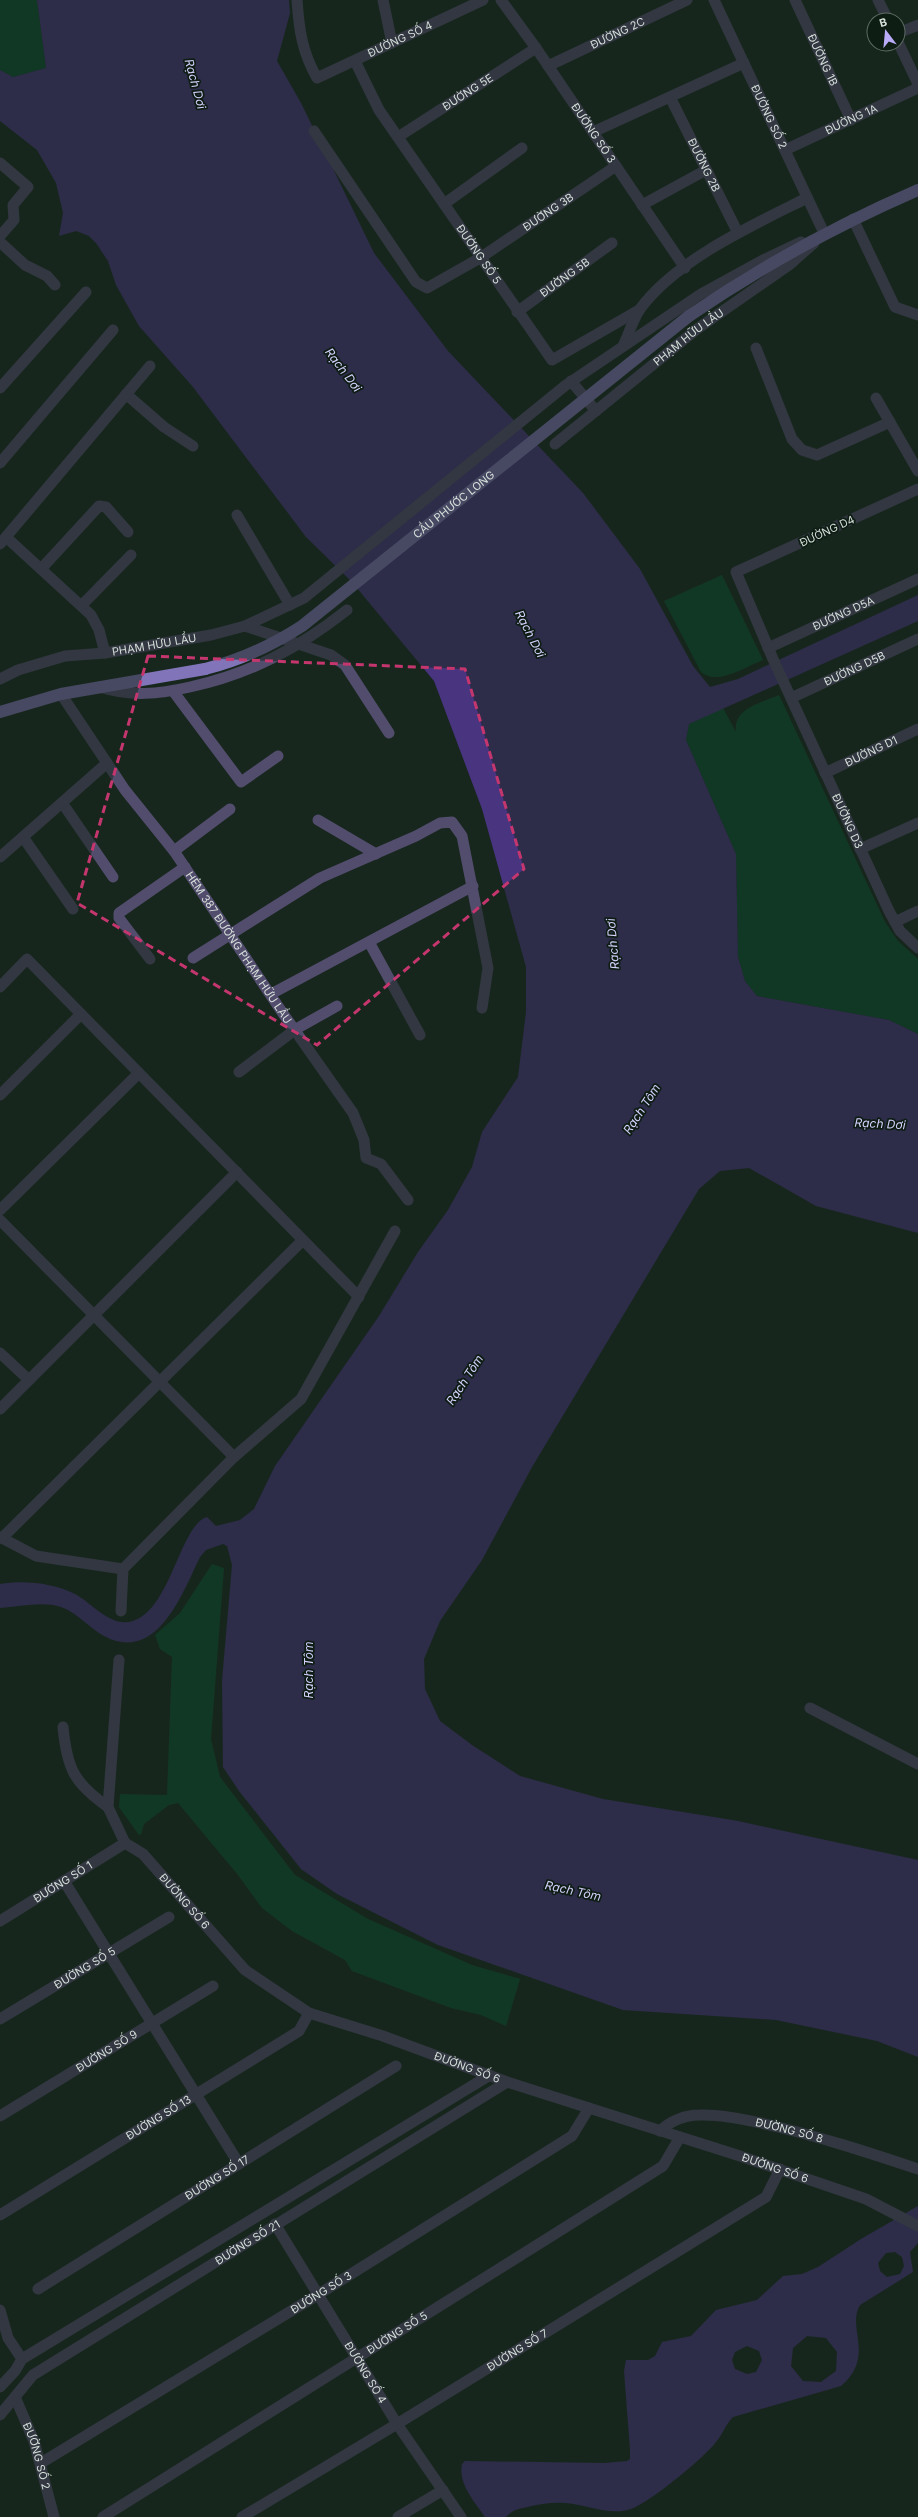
<svg xmlns="http://www.w3.org/2000/svg" width="918" height="2517" font-family="Inter,sans-serif">
<style>
.green{fill:#0b4f30}
.water{fill:#48347f;fill-rule:evenodd}
.lines{fill:none;stroke-linecap:round;stroke-linejoin:round}
.minor{stroke:#524c6d;stroke-width:11}
.major{stroke:#8174b8;stroke-width:12}
.major-bridge{stroke:#8174b8;stroke-width:12}
.marked{fill:none;stroke:#c5366e;stroke-width:3;stroke-dasharray:8 5;stroke-linejoin:round}
.labels{text-anchor:middle;stroke-width:3.5;stroke-linejoin:round;paint-order:stroke}
.street-label{font-size:11px;fill:#d5dfd9;stroke:#0d1d14}
.water-label{font-size:12px;font-style:italic;fill:#d6d0fc;stroke:#0d1d14}
</style>
<rect width="100%" height="100%" fill="#17271d"/>
<path class="green" d="M0 0H37L46 68 13 77 0 70Z
M722 575 763 660C745 667 717 686 701 672L664 601Z
M779 695 885 922 898 941 918 959V1034L889 1020 757 996 745 981 738 957 736 854 686 740 689 724 723 708 736 732C733 708 761 703 779 695Z
M212 1564 224 1568 211 1739 220 1777 295 1875 368 1919 472 1965 520 1979 506 2026 481 2015 451 2008 352 1971 345 1960 292 1931 262 1908 238 1875 178 1803 169 1805 144 1824 141 1834 139 1835 119 1807 120 1794 167 1795 172 1657 160 1649 155 1635 180 1613Z"/>
<path class="water" d="M37 0H289L290 13 277 61 301 103 374 253 448 351 583 493 640 569 693 666 710 687 738 679 918 595V621L689 724 686 740 736 854 738 957 745 981 757 996 889 1020 918 1034V1233L816 1206 749 1168 720 1171 699 1189 532 1467 482 1560 440 1621 424 1659 425 1689 440 1721 472 1745 520 1776 603 1799 738 1821 918 1860V2057L877 2041 776 2020 623 2010 438 1945 337 1894 301 1869 239 1791 223 1767 222 1681 232 1565 227 1546 223 1544 206 1550 200 1557C182 1594 157 1664 104 1636 88 1627 78 1613 61 1607 43 1601 18 1607 0 1608V1584C24 1580 53 1583 75 1594 93 1604 111 1628 133 1621 171 1609 180 1525 207 1517L216 1526 240 1520 254 1509 275 1466 379 1316 418 1252 448 1210 472 1167 482 1132 518 1077 526 1012V967L482 809 434 681 352 582 306 537 193 387 139 326 116 285 108 261 96 243 89 236 76 231 59 236 63 213 56 183 37 150 0 121V70L13 77 46 68Z
M918 2206V2243L910 2252 913 2272 860 2305C846 2329 876 2355 841 2386L733 2417C725 2425 723 2434 716 2442 704 2458 649 2503 631 2509 610 2516 588 2505 566 2503 552 2502 540 2504 527 2507 518 2509 512 2510 506 2517H485C474 2501 458 2484 462 2464L465 2461 604 2463 627 2461 630 2459V2449L624 2371 626 2360H648L655 2356 662 2342 691 2336 716 2310 757 2300 783 2276 802 2274 818 2267 861 2239ZM895 2252 902 2257 904 2266 900 2274 887 2277 880 2271 878 2263 886 2253ZM807 2336 826 2338 837 2352 836 2371 821 2382 803 2381 791 2366 793 2348ZM747 2346 759 2351 762 2360 756 2372 747 2374 735 2369 732 2360 735 2352Z"/>
<g class="lines">
<g class="minor">
<path id="s1" d="M297 0C299 29 302 52 317 78L483 0"/>
<path d="M383 0 392 43"/>
<path id="s2" d="M501 0 536 48 685 268"/>
<path id="s3" d="M714 0 824 233"/>
<path id="s4" d="M795 0 851 120"/>
<path d="M878 0 888 20"/>
<path d="M898 33 918 25"/>
<path d="M898 42 918 84"/>
<path id="s5" d="M355 61 379 110 552 360 639 310"/>
<path id="s6" d="M548 66 687 0"/>
<path id="s7" d="M670 97 738 233"/>
<path id="s8" d="M314 131 416 282 427 288 480 258 616 166"/>
<path d="M593 132 744 63"/>
<path id="s9" d="M398 137 536 48"/>
<path id="s10" d="M785 150 918 88"/>
<path d="M0 163 28 187 13 205 14 220 0 236"/>
<path d="M444 204 522 148"/>
<path d="M642 205 706 170"/>
<path d="M853 219 895 307 918 315"/>
<path d="M0 242 25 265 47 276 55 285"/>
<path id="s11" d="M517 312 612 243"/>
<path d="M623 346C629 334 633 319 640 309 677 259 753 225 807 198"/>
<path d="M756 348 792 439 802 450 817 455 890 422"/>
<path d="M571 381 596 411"/>
<path d="M0 388 86 292"/>
<path d="M126 394 164 427 193 446"/>
<path d="M876 398 918 471"/>
<path id="s12" d="M555 444 697 329 789 265 814 243"/>
<path d="M0 463 113 330"/>
<path id="s13" d="M918 489 736 572 773 659 889 911 900 931 918 948"/>
<path d="M237 515 290 605"/>
<path d="M6 537 91 615 99 630 105 653"/>
<path d="M0 544 150 366"/>
<path d="M41 569 99 506 106 507 128 532"/>
<path d="M82 605 131 555"/>
<path d="M245 626 331 655 345 665 389 733"/>
<path id="s14" d="M768 648 918 579"/>
<path id="s15" d="M0 679 18 670 65 656 105 653 211 635 245 626 304 598 566 385 701 294 763 260 801 242"/>
<path d="M100 687C131 697 159 694 190 687 250 674 299 648 347 610"/>
<path d="M173 691 241 782 278 756"/>
<path id="s16" d="M61 694 125 790 174 851 282 1012 353 1113 364 1140 366 1158 381 1164 408 1200"/>
<path id="s17" d="M791 698 918 639"/>
<path id="s18" d="M825 773 918 729"/>
<path d="M63 804 113 877"/>
<path d="M318 820 376 854"/>
<path d="M23 837 73 909"/>
<path d="M860 849 918 823"/>
<path d="M174 851 230 809"/>
<path d="M0 857 107 763"/>
<path d="M895 922 918 911"/>
<path d="M369 942 420 1035"/>
<path d="M193 958 320 878 416 836 440 823 452 822 462 836 488 968 482 1008"/>
<path d="M150 959 119 918V913L185 867"/>
<path d="M0 987 27 959 359 1297"/>
<path d="M271 994 473 886"/>
<path d="M239 1072 296 1029 337 1006"/>
<path d="M0 1095 81 1014"/>
<path d="M0 1210 139 1073"/>
<path d="M0 1220 234 1457"/>
<path d="M0 1353 29 1380"/>
<path d="M0 1409 237 1172"/>
<path d="M0 1537 36 1556 123 1569"/>
<path d="M2 1538 303 1240"/>
<path d="M121 1611 123 1569 234 1457 301 1399 395 1231"/>
<path d="M119 1660 108 1807 125 1843"/>
<path d="M810 1708 918 1764"/>
<path d="M63 1727C67 1769 74 1783 108 1807"/>
<path id="s19" d="M125 1843 143 1854 245 1970 309 2013 383 2036 507 2082 740 2156 866 2199 918 2226"/>
<path d="M64 1881 239 2164"/>
<path id="s20" d="M0 1921 125 1843"/>
<path id="s21" d="M0 2019 169 1917"/>
<path id="s22" d="M0 2116 213 1986"/>
<path id="s23" d="M660 2131C670 2121 685 2115 699 2115 721 2114 744 2119 765 2124 818 2136 867 2152 918 2169"/>
<path id="s24" d="M0 2215 299 2031 309 2013"/>
<path id="s25" d="M275 2224 397 2424 461 2517"/>
<path id="s26" d="M38 2289 396 2066"/>
<path d="M0 2310 8 2338 22 2359"/>
<path d="M0 2387 15 2371 22 2359 490 2075"/>
<path id="s27" d="M15 2397 34 2441 54 2517"/>
<path id="s28" d="M0 2415 33 2375 507 2082"/>
<path id="s29" d="M41 2463 319 2294 572 2136 589 2108"/>
<path id="s30" d="M103 2517 663 2166 680 2137"/>
<path id="s31" d="M242 2517 397 2424 766 2197 780 2169"/>
<path d="M398 2517 443 2490"/>
</g>
<path class="major" d="M689 316C762 266 837 225 918 190
M0 712 61 694 205 669"/>
<path class="major-bridge" id="s32" d="M205 669C241 660 271 646 302 626L689 316"/>
</g>
<path d="M0 0H918V2517H0ZM148 656 465 669 524 869 317 1045 77 903Z" fill="#17271d" fill-opacity=".55" fill-rule="evenodd"/>
<path class="marked" d="M148 656 465 669 524 869 317 1045 77 903Z"/>
<g class="labels">
<g class="street-label">
<text dy="4" stroke="none"><textPath href="#s6" startOffset="77">ĐƯỜNG 2C</textPath></text>
<text dy="4" stroke="none"><textPath href="#s1" startOffset="173">ĐƯỜNG SỐ 4</textPath></text>
<text dy="4" stroke="none"><textPath href="#s4" startOffset="66">ĐƯỜNG 1B</textPath></text>
<text dy="4" stroke="none"><textPath href="#s9" startOffset="83">ĐƯỜNG 5E</textPath></text>
<text dy="4" stroke="none"><textPath href="#s3" startOffset="129">ĐƯỜNG SỐ 2</textPath></text>
<text dy="4" stroke="none"><textPath href="#s10" startOffset="73">ĐƯỜNG 1A</textPath></text>
<text dy="4" stroke="none"><textPath href="#s2" startOffset="162">ĐƯỜNG SỐ 3</textPath></text>
<text dy="4" stroke="none"><textPath href="#s7" startOffset="76">ĐƯỜNG 2B</textPath></text>
<text dy="4" stroke="none"><textPath href="#s8" startOffset="338">ĐƯỜNG 3B</textPath></text>
<text dy="4" stroke="none"><textPath href="#s5" startOffset="230">ĐƯỜNG SỐ 5</textPath></text>
<text dy="4" stroke="none"><textPath href="#s11" startOffset="59">ĐƯỜNG 5B</textPath></text>
<text dy="4" stroke="none"><textPath href="#s12" startOffset="171">PHẠM HỮU LẦU</textPath></text>
<text dy="4" stroke="none"><textPath href="#s32" startOffset="301">CẦU PHƯỚC LONG</textPath></text>
<text transform="translate(827 531) rotate(-25)" y="4">ĐƯỜNG D4</text>
<text dy="4" stroke="none"><textPath href="#s14" startOffset="83">ĐƯỜNG D5A</textPath></text>
<text dy="4" stroke="none"><textPath href="#s15" startOffset="159">PHẠM HỮU LẦU</textPath></text>
<text dy="4" stroke="none"><textPath href="#s17" startOffset="70">ĐƯỜNG D5B</textPath></text>
<text dy="4" stroke="none"><textPath href="#s18" startOffset="51">ĐƯỜNG D1</textPath></text>
<text dy="4" stroke="none"><textPath href="#s13" startOffset="473">ĐƯỜNG D3</textPath></text>
<text dy="4" stroke="none"><textPath href="#s16" startOffset="310">HẺM 387 ĐƯỜNG PHẠM HỮU LẦU</textPath></text>
<text dy="4" stroke="none"><textPath href="#s20" startOffset="74">ĐƯỜNG SỐ 1</textPath></text>
<text dy="4" stroke="none"><textPath href="#s19" startOffset="84">ĐƯỜNG SỐ 6</textPath></text>
<text dy="4" stroke="none"><textPath href="#s21" startOffset="99">ĐƯỜNG SỐ 5</textPath></text>
<text dy="4" stroke="none"><textPath href="#s22" startOffset="125">ĐƯỜNG SỐ 9</textPath></text>
<text dy="4" stroke="none"><textPath href="#s19" startOffset="420">ĐƯỜNG SỐ 6</textPath></text>
<text dy="4" stroke="none"><textPath href="#s24" startOffset="186">ĐƯỜNG SỐ 13</textPath></text>
<text dy="4" stroke="none"><textPath href="#s23" startOffset="135">ĐƯỜNG SỐ 8</textPath></text>
<text dy="4" stroke="none"><textPath href="#s19" startOffset="744">ĐƯỜNG SỐ 6</textPath></text>
<text dy="4" stroke="none"><textPath href="#s26" startOffset="211">ĐƯỜNG SỐ 17</textPath></text>
<text dy="4" stroke="none"><textPath href="#s28" startOffset="304">ĐƯỜNG SỐ 21</textPath></text>
<text dy="4" stroke="none"><textPath href="#s29" startOffset="328">ĐƯỜNG SỐ 3</textPath></text>
<text dy="4" stroke="none"><textPath href="#s30" startOffset="347">ĐƯỜNG SỐ 5</textPath></text>
<text dy="4" stroke="none"><textPath href="#s31" startOffset="322">ĐƯỜNG SỐ 7</textPath></text>
<text dy="4" stroke="none"><textPath href="#s25" startOffset="174">ĐƯỜNG SỐ 4</textPath></text>
<text dy="4" stroke="none"><textPath href="#s27" startOffset="63">ĐƯỜNG SỐ 2</textPath></text>
</g>
<g class="water-label">
<text transform="translate(195 84) rotate(75)" y="4">Rạch Dơi</text>
<text transform="translate(343 370) rotate(53)" y="4">Rạch Dơi</text>
<text transform="translate(530 634) rotate(63)" y="4">Rạch Dơi</text>
<text transform="translate(613 944) rotate(-95)" y="4">Rạch Dơi</text>
<text transform="translate(642 1109) rotate(-57)" y="4">Rạch Tôm</text>
<text transform="translate(880 1124) rotate(3)" y="4">Rạch Dơi</text>
<text transform="translate(465 1380) rotate(-57)" y="4">Rạch Tôm</text>
<text transform="translate(309 1670) rotate(-90)" y="4">Rạch Tôm</text>
<text transform="translate(573 1891) rotate(12)" y="4">Rạch Tôm</text>
</g>
</g>
<g transform="translate(886 32) rotate(344)"><circle r="19" fill="#0d1d14" stroke="#5d6b63"/>
<path d="M0-3L7 15L0 10L-7 15Z" fill="#b9abf7"/>
<text y="-6" font-size="11" font-weight="bold" text-anchor="middle" fill="#d5dfd9">B</text>
</g>
</svg>
